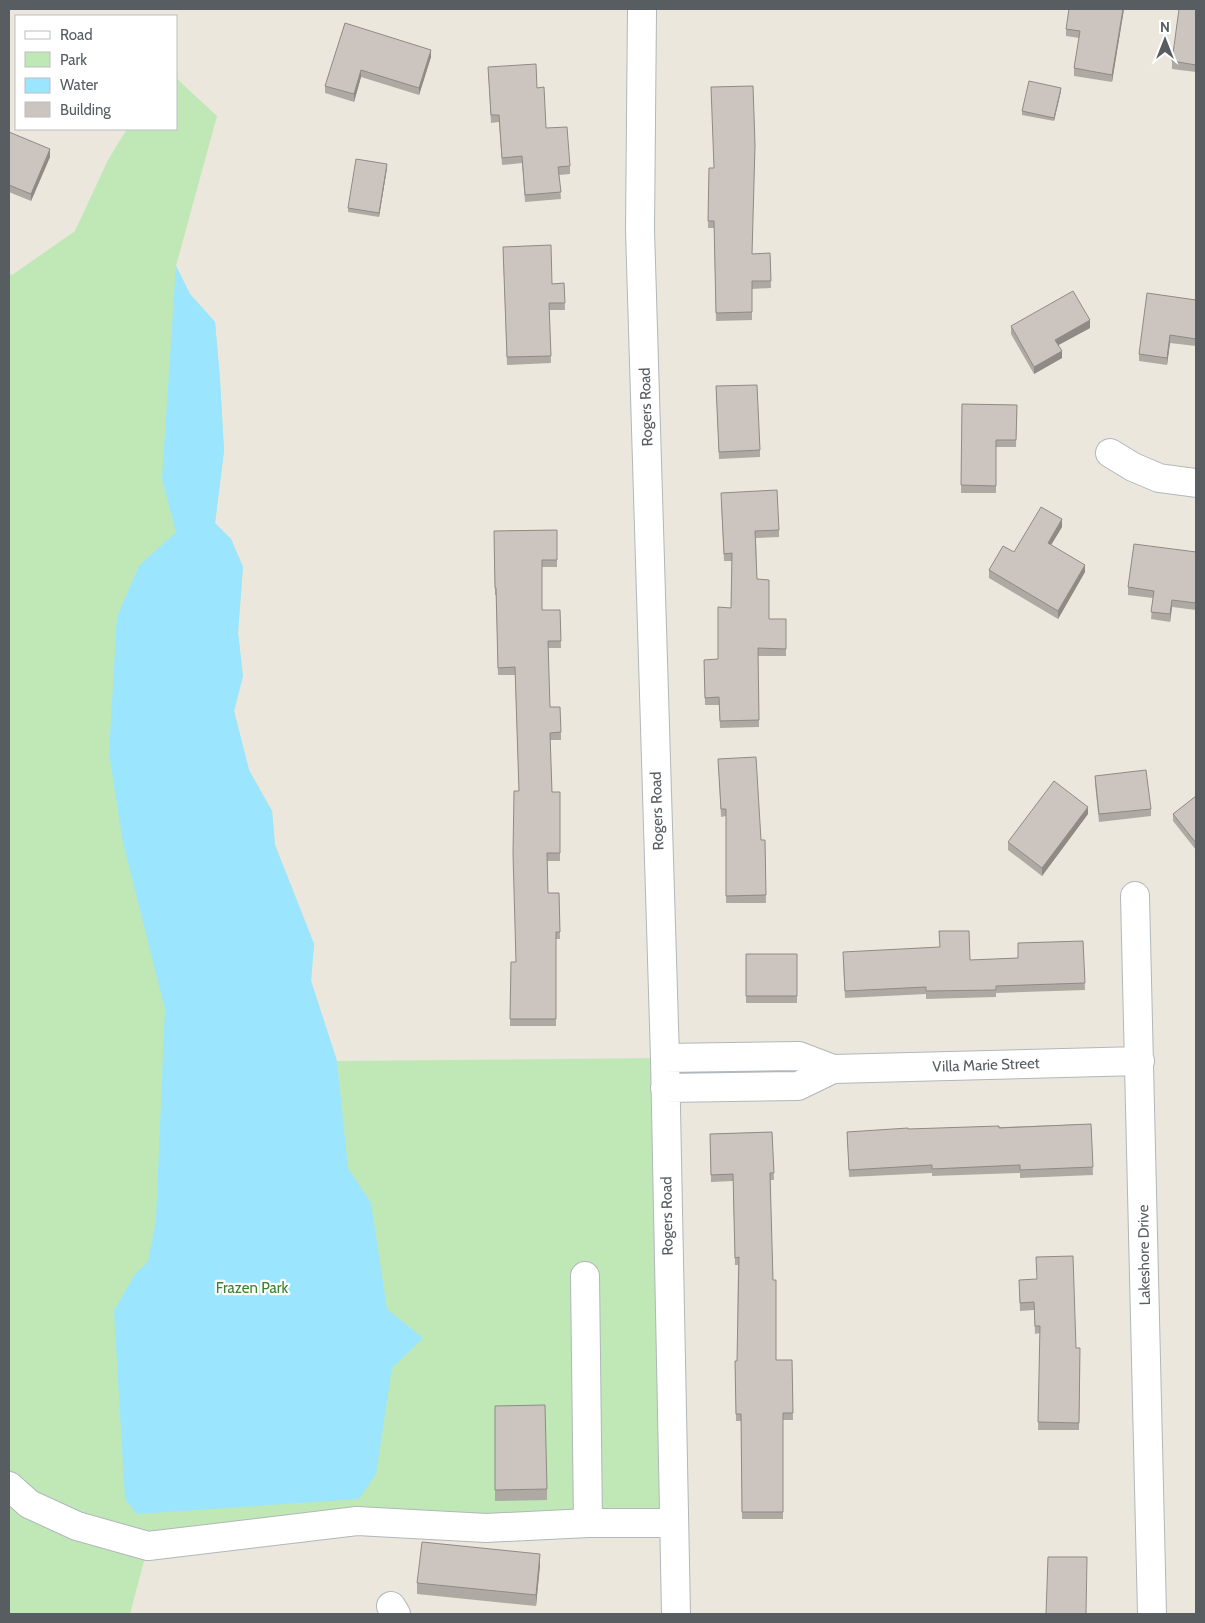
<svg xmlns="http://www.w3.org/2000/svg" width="1205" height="1623" viewBox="0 0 1205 1623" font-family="Cabin,sans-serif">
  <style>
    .green { fill: #bfe8b6 }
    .water { fill: #9be5ff }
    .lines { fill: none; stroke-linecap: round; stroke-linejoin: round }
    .minor-casing { stroke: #b1b7bb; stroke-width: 30 }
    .minor { stroke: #fff; stroke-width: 28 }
    .wall { fill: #afa9a4 }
    .shaded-wall { fill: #8f8a86 }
    .building { fill: #ccc5bf; stroke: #8f8a86 }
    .labels { text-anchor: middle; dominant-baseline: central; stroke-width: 4.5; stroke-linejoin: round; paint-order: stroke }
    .street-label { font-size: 15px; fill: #575d61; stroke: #fff }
    .park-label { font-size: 15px; fill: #36852b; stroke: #fff }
  </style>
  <rect width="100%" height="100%" fill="#ece7dd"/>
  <!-- green -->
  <path class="green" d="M176 78 217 116 176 266 190 294 215 322 220 379 224 451 215 523 231 539 243 567 238 633 243 676 234 711 249 770 272 811 275 845 314 944 311 981 337 1061 665 1058 674 1523 548 1524 148 1546 130 1614H9V273L12 275 75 231 108 160 127 129H176Z"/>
  <!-- water -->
  <path class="water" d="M176 266 190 294 215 322 220 379 224 451 215 523 231 539 243 567 238 633 243 676 234 711 249 770 272 811 275 845 314 944 311 981 337 1061 348 1168 371 1203 387 1309 423 1338 392 1368 376 1474 359 1499 137 1514 125 1499 114 1311 135 1274 148 1262 156 1220 165 1009 123 843 109 753 117 617 139 566 176 532 162 479Z"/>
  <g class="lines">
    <defs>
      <path id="minor" d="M642 9 640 230 665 1058 676 1614
        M1110 453 1133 467 1159 478 1196 483
        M1135 896 1152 1614
        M665 1058 799 1056 833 1069 1140 1061
        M665 1088 798 1086 833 1069
        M585 1276 588 1523
        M9 1486 29 1504 77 1526 148 1546 357 1521 486 1528 588 1523H674
        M391 1606 396 1614"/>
    </defs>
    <!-- minor casing -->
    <use href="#minor" class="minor-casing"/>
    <!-- minor -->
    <use href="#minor" class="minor"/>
  </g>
  <!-- wall -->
  <path class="wall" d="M1124 9 1112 82 1074 76V68L1079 38 1066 36V29Z
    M1196 9V72L1172 69V61Z
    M345 23 431 57 419 95 361 77 354 102 325 93V86Z
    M488 67 537 88 546 128 570 166V174L559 175 561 199 525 202 522 163 502 165 499 122 491 123Z
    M1061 91 1054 121 1022 115V111Z
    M9 132 50 157 31 201 9 192Z
    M387 168 379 217 348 212V208Z
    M709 168 752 254 770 253 771 288 752 289V320L716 321 714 228H708Z
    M503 247 552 284 564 283 565 310H549L551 363 507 365Z
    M1196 300V346L1170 343 1167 365 1139 361V354Z
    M1011 326 1090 328 1058 345 1062 358 1034 374 1011 334Z
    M716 386 760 450V457L719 459Z
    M962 404 1017 405 1016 447H996V493H961Z
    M721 500 779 530V537L756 538 757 579 769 619H786V656H758L759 727 720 728 719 705H705L704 660 718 659 731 608 732 561H724Z
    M1062 527 1051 545 1085 572 1058 619 989 578V570L1014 552Z
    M557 530V567H542V610H560L561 648H548L550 707 561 732V740H550L552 792H560V861H547L548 893H559L560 939H556V1026H510L511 962H516L519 791 515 675H498L496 595H495L494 531Z
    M1196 552V610L1172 607 1170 622 1151 619 1153 598 1128 595V587Z
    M718 759 761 840H765L766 903H726V816L721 817Z
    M1095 776 1151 809V816L1099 822 1095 784Z
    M1196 796V850L1173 821V814Z
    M1088 814 1042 876 1008 850V842Z
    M1083 941 1085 990 996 993V997L926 999V994L845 998 843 959 970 960 1018 958Z
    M746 954H797V1003H746Z
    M1091 1124 1093 1175 1020 1178V1173L932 1176V1173L849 1177 847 1132Z
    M772 1132 774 1180H770L773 1280 776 1360H792L793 1420H783V1519H742L741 1421H736L735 1361H737L738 1265H735L733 1181 711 1182 710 1134Z
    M1019 1280 1076 1348H1080L1079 1430H1038L1040 1333 1035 1334 1034 1310 1020 1311Z
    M495 1406 547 1489V1500L495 1501Z
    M540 1565 536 1606 417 1594V1583Z"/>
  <!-- shaded-wall -->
  <path class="shaded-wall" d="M1123 9H1124L1112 82V75Z
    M431 50V57L419 95V88Z
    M361 70V77L354 102V94Z
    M1061 88V91L1054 121V118Z
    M50 149V157L31 201V194Z
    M387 164V168L379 217V213Z
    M1090 320V328L1055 347V340Z
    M1170 335V343L1167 365V358Z
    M1062 351V358L1034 374V367Z
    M1062 519V527L1048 550V543Z
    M1085 565V572L1058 619V611Z
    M1172 600V607L1170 622V614Z
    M1088 807V814L1042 876V868Z
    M540 1554V1565L536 1606V1595Z"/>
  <!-- building -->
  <path class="building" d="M1069 9H1123L1112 75 1074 68 1080 31 1066 29Z
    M1179 9H1196V65L1172 61Z
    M345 23 431 50 419 88 361 70 354 94 325 86Z
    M536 64 537 88 544 87 546 128 567 127 570 166 558 167 561 192 525 195 522 156 502 158 499 115H491L488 67Z
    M1029 81 1061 88 1054 118 1022 111Z
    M753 86 755 145 752 254 770 253 771 281H752V312L716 313 714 221H708L709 168H714L711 87Z
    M9 132 50 149 31 194 9 185Z
    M356 159 387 164 379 213 348 208Z
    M551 245 552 284 564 283 565 303H549L551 356 507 357 503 247Z
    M1073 291 1090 320 1055 340 1062 351 1034 367 1011 326Z
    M1147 293 1196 300V339L1170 335 1167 358 1139 354Z
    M757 385 760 450 719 452 716 386Z
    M962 404 1017 405 1016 440H996V486L961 485Z
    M777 490 779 530 755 531 757 579 769 580V619H786V649L758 648 759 720 720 721 719 697 705 698 704 660 718 659V607L731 608 732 553 724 554 721 493Z
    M1041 507 1062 519 1048 543 1085 565 1058 611 989 570 1003 546 1014 552Z
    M557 530V560H542V610H560L561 641H548L550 707H560L561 732 550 733 552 792H560V853H547L548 893H559L560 932H556V1019H510L511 962H516L513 854 514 791H519L515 667 498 668 496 588H495L494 531Z
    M1134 544 1196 552V603L1172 600 1170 614 1151 612 1154 591 1128 587Z
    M756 757 761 840H765L766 895 726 896V809H721L718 759Z
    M1146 770 1151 809 1099 814 1095 776Z
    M1054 781 1088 807 1042 868 1008 842Z
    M1196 796V843L1173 814Z
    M939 931H969L970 960 1018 958V943L1083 941 1085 983 996 986V990L926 991V987L845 991 843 952 940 947Z
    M746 954H797V996H746Z
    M1091 1124 1093 1167 1020 1170V1165L932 1169V1165L849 1170 847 1132 908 1128V1129L999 1126V1128Z
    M772 1132 774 1173H770L773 1280H776V1360H792L793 1413H783V1512H742L741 1414H736L735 1361H737L739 1257 735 1258 733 1174 711 1175 710 1134Z
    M1073 1256 1076 1348H1080L1079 1423 1038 1422 1040 1326H1035L1034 1302 1020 1303 1019 1280 1037 1279 1036 1257Z
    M545 1405 547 1489 495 1490V1406Z
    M422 1542 540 1554 536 1595 417 1583Z
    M1048 1557H1087L1086 1614H1046Z"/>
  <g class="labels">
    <!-- street labels -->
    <g class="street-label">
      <text transform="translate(646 407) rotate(-92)">Rogers Road</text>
      <text transform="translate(657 811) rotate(-92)">Rogers Road</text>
      <text transform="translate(986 1065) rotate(-2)">Villa Marie Street</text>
      <text transform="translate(667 1216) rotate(-91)">Rogers Road</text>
      <text transform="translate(1144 1255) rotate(-91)">Lakeshore Drive</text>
    </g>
    <!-- park labels -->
    <g class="park-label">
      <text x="252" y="1288">Frazen Park</text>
    </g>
  </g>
  <!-- border -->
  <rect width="1205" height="1623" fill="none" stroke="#575d61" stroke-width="20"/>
  <!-- legend -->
  <rect x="15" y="15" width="162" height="115" fill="#ffffff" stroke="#bcbec0"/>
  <rect x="25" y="31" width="25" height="8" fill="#ffffff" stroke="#bcbec0"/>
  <text x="60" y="40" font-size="15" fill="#575d61">Road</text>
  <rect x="25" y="52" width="25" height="15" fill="#bfe8b6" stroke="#bcbec0"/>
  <text x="60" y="65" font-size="15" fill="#575d61">Park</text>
  <rect x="25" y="78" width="25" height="15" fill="#9be5ff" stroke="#bcbec0"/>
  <text x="60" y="90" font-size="15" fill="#575d61">Water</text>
  <rect x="25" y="102" width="25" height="15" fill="#ccc5bf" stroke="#bcbec0"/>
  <text x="60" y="115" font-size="15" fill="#575d61">Building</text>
  <!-- north arrow -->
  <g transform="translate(1165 40)" stroke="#ffffff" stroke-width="4" paint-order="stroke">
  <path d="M0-4L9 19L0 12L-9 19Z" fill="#575d61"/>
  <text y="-8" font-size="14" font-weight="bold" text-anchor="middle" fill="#575d61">N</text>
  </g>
</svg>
